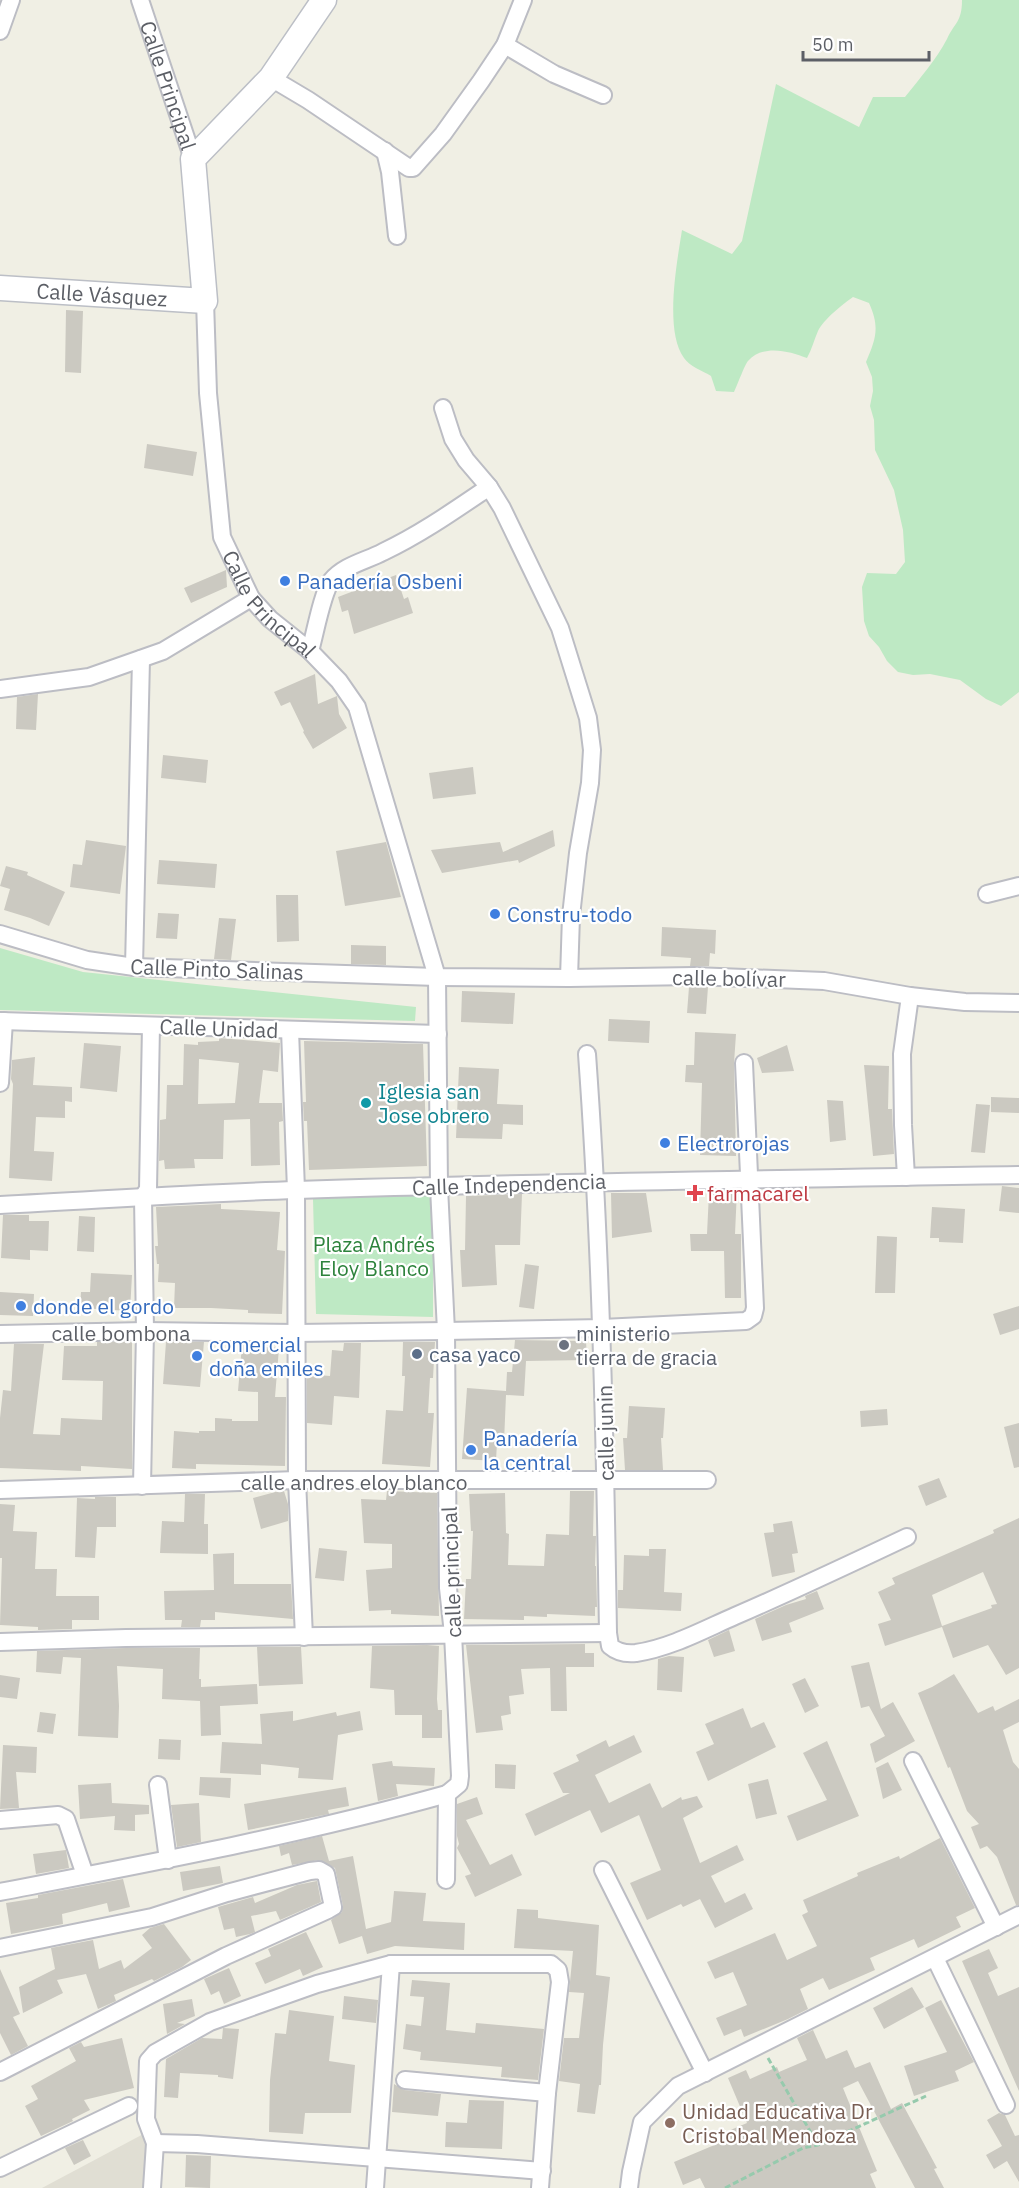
<svg xmlns="http://www.w3.org/2000/svg" width="1019" height="2188" viewBox="0 0 1019 2188" font-family="'IBM Plex Sans',sans-serif">
  <style>
    .education { fill: #e0ded3 }
    .green { fill: #bee9c4 }
    .building { fill: #cbc9c1; fill-rule: evenodd }
    .lines { fill: none; stroke-linecap: round; stroke-linejoin: round }
    .street-casing { stroke: #bcbdc4; stroke-width: 20 }
    .secondary-casing { stroke: #bcbfc6; stroke-width: 27 }
    .path { stroke: #96caad; stroke-width: 3; stroke-dasharray: 6 3; stroke-linecap: butt }
    .street { stroke: #fff; stroke-width: 16 }
    .secondary { stroke: #fff; stroke-width: 24 }
    .shop-dot { fill: #3f7fe0; stroke: #fff; stroke-width: 2 }
    .culture-dot { fill: #0f9aa8; stroke: #fff; stroke-width: 2 }
    .health-dot { fill: #e0444e; stroke: #fff; stroke-width: 2 }
    .worship-dot { fill: #6b7280; stroke: #fff; stroke-width: 2 }
    .service-dot { fill: #5c6f8a; stroke: #fff; stroke-width: 2 }
    .education-dot { fill: #8d6e63; stroke: #fff; stroke-width: 2 }
    .labels { text-anchor: middle; dominant-baseline: central; stroke-width: 4.5; stroke-linejoin: round; paint-order: stroke }
    .street-label { font-size: 21px; fill: #5c5f66; stroke: #fff }
    .shop-label { font-size: 21px; fill: #366cbe; stroke: #fff; text-anchor: start }
    .culture-label { font-size: 21px; fill: #0d838f; stroke: #fff; text-anchor: start }
    .health-label { font-size: 21px; fill: #be3a42; stroke: #fff; text-anchor: start }
    .park-label { font-size: 21px; fill: #2d833c; stroke: #fff }
    .worship-label { font-size: 21px; fill: #5b616d; stroke: #fff; text-anchor: start }
    .service-label { font-size: 21px; fill: #4e5e75; stroke: #fff; text-anchor: start }
    .education-label { font-size: 21px; fill: #785e54; stroke: #fff; text-anchor: start }
  </style>
  <rect width="100%" height="100%" fill="#f0efe4"/>
  <!-- education -->
  <path class="education" d="M149 2131 144 2188H42Z"/>
  <!-- green -->
  <path class="green" d="M962 0H1019V692L1001 706 986 699 960 680 930 674 913 675 898 672 887 661 879 647 869 636 864 621 862 587 867 573 896 574 905 562 903 530 894 490 875 450 874 420 870 406 873 391 872 377 866 362C876 339 880 327 869 303L853 297C843 304 823 320 818 331 814 340 812 349 807 358 789 351 763 344 748 361 745 364 737 386 734 392L716 391 711 376C703 371 689 366 684 358 664 331 677 262 682 230L732 254 742 241 776 84 859 127 873 97H905C920 78 936 60 947 39 955 22 962 22 962 0Z
    M0 948 83 972 416 1007 415 1021 0 1010Z
    M433 1194V1317L316 1314 313 1199Z"/>
  <!-- building -->
  <path class="building" d="M66 310 83 311 81 373 65 372Z
    M147 444 197 452 193 476 144 468Z
    M226 570 227 587 191 603 184 588Z
    M396 575 404 599 408 597 413 613 354 634 348 610 342 612 338 597Z
    M315 674 318 704 337 696 339 714 347 728 313 749 303 732 304 731 290 702 281 706 274 692Z
    M38 694 36 730 16 729 17 697Z
    M163 755 208 760 206 783 161 778Z
    M473 767 476 794 433 799 429 773Z
    M553 830 555 846 519 863 518 860 442 873 431 850 500 842 503 852Z
    M86 840 126 846 120 894 70 887 73 864 82 865Z
    M386 842 401 897 345 906 336 851Z
    M159 860 217 864 215 888 157 884Z
    M6 866 28 872 27 875 65 892 49 926 30 918 4 910 10 889 0 886Z
    M276 895H298L299 941 277 942Z
    M158 913 179 914 177 939 156 938Z
    M219 918 236 919 231 960 214 959Z
    M662 927 716 930 715 954 710 953 709 966H690L691 958 661 956Z
    M351 945 386 946V965L351 964Z
    M689 987H708L706 1014 687 1013Z
    M462 991 515 993 513 1024 461 1022Z
    M609 1019 650 1021 649 1043 608 1041Z
    M695 1032 736 1034 734 1063 736 1156 700 1155 702 1083 685 1082 686 1065H694Z
    M219 1038 280 1043 278 1072 263 1070 259 1103H282L283 1121 279 1122 280 1165 251 1166 250 1119 224 1120 223 1159H194L195 1168 165 1169 164 1160 159 1161 160 1120 166 1119 167 1085H183L184 1044 198 1045V1042L219 1041ZM199 1059 239 1063 235 1103 198 1104Z
    M304 1041 423 1044 427 1166 309 1170 307 1121H304L303 1102H306Z
    M84 1043 121 1046 117 1092 80 1088Z
    M787 1045 794 1071 762 1073 757 1058Z
    M35 1057 33 1085 72 1087V1102L65 1101V1118L36 1117 34 1151 54 1152 52 1181 9 1178 13 1084 11 1079 12 1060Z
    M864 1065 889 1066 888 1109H892L894 1154 873 1156Z
    M459 1067 499 1069 497 1104 523 1105V1125L503 1124 502 1139 456 1138Z
    M991 1097 1019 1098V1113L991 1112Z
    M827 1100 843 1101 846 1140 830 1142Z
    M976 1104 990 1105 985 1153 971 1152Z
    M1002 1186 1019 1188V1213L999 1211Z
    M715 1190H737L735 1234H741V1298H725L724 1251H691L690 1234H707L709 1193 715 1194Z
    M611 1193H646L652 1232 612 1238Z
    M522 1194 520 1245H495L497 1285 462 1287 460 1250H465L466 1196Z
    M221 1204V1209L280 1212 277 1250 285 1251 282 1314 248 1313V1310L211 1308H174L175 1283 158 1282 159 1264H157L155 1246H158L156 1207Z
    M932 1207 965 1209 963 1243 939 1242V1238H930Z
    M3 1215H29V1221H49L48 1251 30 1250V1260L1 1258Z
    M79 1216 95 1217 94 1252 77 1251Z
    M877 1236 897 1237 895 1293H875Z
    M525 1264 539 1266 534 1309 519 1307Z
    M91 1273 132 1275 130 1311 80 1308 81 1292H90Z
    M0 1292 34 1294 33 1316 0 1315Z
    M1019 1306V1329L1000 1335 993 1314Z
    M515 1340 586 1341 587 1360 526 1361 524 1396 506 1395 504 1442H497L496 1461 462 1459 467 1388 506 1391 507 1372H512Z
    M97 1342H132V1469L81 1466V1471L0 1468V1418L3 1390 11 1391 14 1344H44L33 1434 60 1435 61 1418 102 1420 103 1381 62 1380 64 1346H97Z
    M166 1342H204L200 1387 163 1384Z
    M403 1342H435L433 1378H430L428 1413H434L430 1467 382 1464 386 1410 403 1411 405 1376H402Z
    M344 1343H361L359 1398 334 1396 332 1425 307 1423V1374L330 1376 332 1350 343 1351Z
    M242 1345 279 1348 275 1397H286L285 1466 196 1464V1469L172 1468 174 1431 199 1433V1431H215V1418L232 1419V1421H258V1392L238 1391Z
    M629 1406 665 1408 663 1438H661L663 1470H625L623 1438H627Z
    M887 1409 888 1425 861 1427 860 1411Z
    M1019 1423V1467L1014 1468 1004 1427Z
    M939 1478 947 1497 926 1506 918 1486Z
    M279 1491H284L288 1504V1521L261 1529 253 1498Z
    M387 1491 437 1493 439 1616 391 1614V1610L369 1611 366 1570 392 1568V1544L364 1543 361 1499 386 1500Z
    M570 1491H594L593 1536H596L595 1566H596L597 1607H595V1616L547 1614V1617L524 1616V1620L464 1619 466 1579H471L473 1531H471L469 1494 505 1493 506 1533 509 1534 508 1565 544 1566 546 1534 569 1535Z
    M185 1494H205L204 1524H208V1554L160 1553 162 1521 184 1522Z
    M95 1497H116V1527H97L95 1558 75 1557 77 1498 95 1499Z
    M0 1504 15 1505 13 1531 37 1532 35 1569H57L56 1596H99V1620H72V1629L38 1630V1627L0 1625 2 1558H0Z
    M1019 1518V1668L1006 1675 988 1645 953 1658 942 1627 885 1646 878 1624 891 1620 878 1592 895 1584 892 1578 994 1533 993 1530ZM983 1572 997 1604 991 1605 992 1608 942 1626 932 1595Z
    M792 1521 798 1553 792 1554 795 1572 772 1577 764 1533 774 1532 773 1524Z
    M319 1548 347 1551 344 1581 315 1578Z
    M649 1549H666L664 1592 682 1593 681 1611 618 1608V1590H623L624 1555 649 1556Z
    M234 1553V1584H291L293 1619 215 1612V1620H201L200 1627H181L182 1620H165L164 1591 214 1590 213 1554Z
    M817 1591 824 1609 789 1623 792 1632 762 1641 755 1619 786 1605 806 1599 805 1596Z
    M729 1630 735 1651 714 1657 708 1640Z
    M585 1644V1653H594V1667H566L567 1711H551L550 1668 521 1669 524 1694 509 1696 511 1714 501 1716 503 1730 476 1733 466 1645Z
    M427 1645 439 1646 437 1699 438 1710H442V1738H422V1715H395L394 1690 370 1688 372 1646Z
    M257 1647H301L303 1684 259 1686Z
    M126 1648H200L199 1679H201V1687L257 1684 258 1704 220 1706 221 1735 201 1736 200 1701 162 1699 163 1669 117 1666 119 1706 118 1738 78 1736 81 1658 63 1657 61 1674 36 1672 37 1651Z
    M669 1656 684 1657 682 1692 657 1690 658 1659Z
    M869 1662 881 1709 893 1702 915 1741 875 1763 870 1744 885 1736 869 1706 861 1708 851 1666Z
    M954 1674 978 1713 993 1706 995 1711 1019 1699V1722L1003 1730 1013 1762 1019 1769V1905H1016L997 1857 987 1846 980 1849 971 1827 979 1824 967 1811 950 1767 948 1768 918 1693 932 1687Z
    M0 1675 20 1678 17 1699 0 1697Z
    M805 1678 819 1706 805 1713 792 1684Z
    M743 1708 751 1728 764 1722 776 1747 708 1781 696 1752 714 1744 705 1724Z
    M293 1711V1721L336 1712 337 1716 360 1711 363 1730 338 1735 333 1780 298 1778 299 1768 261 1764V1775L220 1773 222 1742 262 1744 260 1714Z
    M40 1712 56 1714 53 1734 37 1732Z
    M634 1735 642 1752 595 1775 609 1803 650 1783 662 1808 681 1797 682 1800 697 1796 703 1807 683 1818 700 1863 737 1845 744 1860 711 1876 725 1903 745 1893 753 1909 715 1928 700 1899 683 1907 681 1904 647 1920 630 1883 661 1870 639 1815 601 1833 590 1810 535 1836 525 1814 570 1793H563L553 1773 579 1761 576 1755 606 1740 609 1747Z
    M159 1739 181 1740 180 1760 158 1759Z
    M827 1741 859 1816 797 1841 787 1816 827 1800 803 1753Z
    M3 1745 37 1747 36 1773 16 1772 19 1808 0 1809Z
    M392 1761 393 1766 435 1768 434 1786 396 1784 398 1796 378 1801 372 1764Z
    M888 1762 902 1790 883 1799 876 1768Z
    M495 1764 516 1765 515 1789 495 1788Z
    M200 1777 231 1778 230 1798 199 1795Z
    M768 1779 777 1814 756 1819 748 1784Z
    M111 1783 112 1803 149 1805V1814L135 1815V1831L114 1830 115 1816 80 1819 78 1785Z
    M346 1787 349 1806 328 1810 329 1814 248 1830 244 1804Z
    M477 1797 483 1814 466 1820 490 1865 512 1854 522 1875 475 1897 465 1876 471 1874 457 1848 459 1844 457 1836V1804Z
    M199 1803 201 1842 177 1847 171 1805Z
    M322 1836 329 1861 353 1856 366 1929 391 1922 394 1891 426 1893 423 1921 465 1923 464 1950 395 1946 367 1954 362 1936 339 1944 331 1920 342 1912 343 1906 335 1868 319 1860 292 1865 289 1853 281 1856 279 1846Z
    M940 1838 975 1908 956 1917 961 1927 918 1948 914 1939 870 1958 875 1970 829 1990 823 1978 800 1989 808 2009 788 2019 744 2037 741 2029 724 2036 716 2018 747 2005 733 1972 715 1979 707 1962 775 1933 787 1960 817 1946 802 1915 808 1912 803 1900 858 1876 857 1873 899 1856 900 1859Z
    M66 1850 69 1868 36 1874 33 1854Z
    M220 1866 223 1883 183 1891 180 1872Z
    M123 1879 130 1907 109 1912 107 1903 62 1914 63 1924 11 1934 6 1903 38 1898V1895Z
    M317 1881 321 1902 280 1920 276 1911 251 1916 255 1932 250 1934 236 1937 234 1928 224 1930 218 1907 253 1897 255 1903 297 1885Z
    M517 1909 538 1910V1918L599 1925 596 1975 610 1977 603 2045 601 2085H599L595 2114 577 2112 580 2084 559 2081 564 2038H579L584 1993 569 1992 573 1951 514 1948Z
    M164 1924 191 1960 182 1967 154 1981 152 1979 114 1995 116 2001 98 2009 86 1974 57 1980 63 1993 23 2013 19 1987 55 1969 51 1948 93 1940 99 1969 121 1960 124 1969 152 1948 142 1935 150 1928Z
    M306 1932 323 1967 303 1976 300 1969 265 1984 255 1963 271 1956 268 1949Z
    M989 1949 998 1968 988 1973 998 1996 1019 1987V2091L962 1961Z
    M229 1968 241 1996 224 2004 219 1991 211 1995 204 1979Z
    M0 1969 20 2014 13 2017 28 2046 11 2055 0 2033Z
    M412 1980 450 1983 446 2030 475 2033 476 2023 544 2029 538 2080 501 2077 502 2067 420 2060 421 2052 403 2049 406 2024 421 2026 424 1997 410 1996Z
    M912 1987 924 2007 884 2029 873 2008Z
    M344 1996 378 2000 376 2023 342 2019Z
    M192 1999 195 2016 177 2023 185 2024 167 2034 163 2004Z
    M941 2000 974 2062 955 2071 959 2081 914 2096 904 2066 947 2052 925 2008Z
    M289 2010 334 2016 329 2061 355 2065 351 2113H305L303 2134 269 2132 270 2080 275 2033 286 2034Z
    M223 2028 239 2029 233 2079 218 2077V2075L180 2073 178 2098 164 2097 166 2059 202 2038 222 2039Z
    M813 2030 826 2059 847 2050 855 2068 870 2062 891 2109 902 2103 937 2168 934 2169 944 2188H915L858 2081 843 2088 877 2171 870 2174 876 2188H705L700 2178 683 2185 674 2162 724 2141 721 2134 747 2123 728 2078 746 2070 750 2079 777 2067 779 2072 807 2060 797 2038Z
    M122 2038 134 2088 84 2100 90 2110 72 2119 73 2121 41 2136 25 2106 38 2099 31 2086 76 2061 69 2048 81 2042 84 2047Z
    M394 2084 404 2090 441 2094 438 2116 392 2112Z
    M469 2100 504 2101 502 2149 445 2147 446 2122 467 2123Z
    M999 2113 1005 2115 1015 2136 1019 2135V2182L1007 2161 994 2169 986 2155 1002 2146 987 2120Z
    M83 2140 91 2156 74 2165 65 2148Z
    M186 2155 211 2156 210 2188 185 2187Z"/>
  <g class="lines">
    <defs>
      <g id="street">
        <path id="s1" d="M140 0 193 159"/>
        <path d="M0 31 11 0"/>
        <path d="M505 45 554 74 603 95"/>
        <path d="M271 78 308 100 409 168H413L443 134 481 81 505 45 523 0"/>
        <path d="M385 151 390 172 397 236"/>
        <path id="s2" d="M205 301 208 393 222 537 251 598 270 619 310 651 339 681 357 707 437 977 439 1187 446 1331 448 1588 453 1634 460 1776 459 1784 447 1794 446 1880"/>
        <path d="M443 408 453 439 466 460 489 487 502 508 560 628 588 718 592 750 590 783 578 853 571 916 569 978"/>
        <path d="M310 651C315 634 322 594 331 581 344 565 366 561 383 552 421 534 455 510 489 487"/>
        <path d="M0 689 89 677 163 651 251 598"/>
        <path d="M987 894 1019 886"/>
        <path d="M0 934 87 960 134 967 437 977 569 978 694 976 824 981 910 996 965 1002 1019 1003"/>
        <path d="M134 967 141 659"/>
        <path d="M0 1021 438 1034"/>
        <path d="M290 1030 296 1190 297 1480 304 1637"/>
        <path d="M587 1054C601 1247 605 1440 608 1633L610 1646C618 1653 626 1654 636 1653 670 1648 703 1630 735 1616 793 1591 850 1564 907 1537"/>
        <path d="M0 1083 4 1021"/>
        <path d="M906 1177 903 1125 902 1054 910 996"/>
        <path d="M0 1205C99 1200 198 1193 297 1190 537 1182 778 1179 1019 1175"/>
        <path d="M0 1334 145 1331 296 1333 446 1331 602 1328 746 1321 753 1316 755 1308 744 1063"/>
        <path d="M142 1486 145 1331 143 1197 148 1189 151 1026"/>
        <path d="M0 1490 297 1480H707"/>
        <path d="M0 1642 126 1638 608 1633"/>
        <path d="M913 1761 996 1927"/>
        <path d="M158 1785 168 1860"/>
        <path d="M0 1820 58 1815 66 1819 85 1875"/>
        <path d="M603 1870 705 2073"/>
        <path d="M0 1892C150 1863 300 1835 447 1794"/>
        <path d="M0 1948 152 1917 227 1893 310 1871 319 1870 326 1874 333 1907 328 1910 226 1956 0 2072"/>
        <path d="M935 1958 1006 2105"/>
        <path d="M405 2080 547 2093"/>
        <path d="M155 2143 197 2144 542 2171"/>
        <path d="M0 2168 129 2106"/>
        <path d="M152 2188 155 2143 146 2119 148 2061 155 2053 210 2022 317 1984 391 1964H551L558 1970 560 1982 547 2093 540 2188"/>
        <path d="M375 2188 391 1964"/>
        <path d="M629 2188 631 2172 642 2122 678 2086 1019 1915"/>
      </g>
      <g id="secondary">
        <path id="s3" d="M0 288 205 301 193 159 271 78 324 0"/>
      </g>
    </defs>
    <!-- street casing -->
    <use href="#street" class="street-casing"/>
    <!-- secondary casing -->
    <use href="#secondary" class="secondary-casing"/>
    <!-- path -->
    <path class="path" d="M768 2058 818 2145
      M725 2188 803 2148 818 2145 926 2096"/>
    <!-- street -->
    <use href="#street" class="street"/>
    <!-- secondary -->
    <use href="#secondary" class="secondary"/>
  </g>
  <!-- markers -->
  <g class="shop-dot">
    <circle cx="285" cy="581" r="6"/>
    <circle cx="495" cy="914" r="6"/>
    <circle cx="665" cy="1143" r="6"/>
    <circle cx="21" cy="1306" r="6"/>
    <circle cx="197" cy="1356" r="6"/>
    <circle cx="471" cy="1450" r="6"/>
  </g>
  <circle class="culture-dot" cx="366" cy="1103" r="6"/>
  <path class="health-dot" d="M692 1184h6v6h6v6h-6v6h-6v-6h-6v-6h6z"/>
  <circle class="worship-dot" cx="564" cy="1345" r="6"/>
  <circle class="service-dot" cx="417" cy="1354" r="6"/>
  <circle class="education-dot" cx="670" cy="2123" r="6"/>
  <g class="labels">
    <!-- street labels -->
    <g class="street-label">
      <text stroke="none"><textPath href="#s1" startOffset="90">Calle Principal</textPath></text>
      <text stroke="none"><textPath href="#s3" startOffset="102">Calle Vásquez</textPath></text>
      <text stroke="none"><textPath href="#s2" startOffset="320">Calle Principal</textPath></text>
      <text transform="translate(217 969) rotate(2)">Calle Pinto Salinas</text>
      <text transform="translate(729 978) rotate(1)">calle bolívar</text>
      <text transform="translate(219 1028) rotate(2)">Calle Unidad</text>
      <text transform="translate(509 1184) rotate(-2)">Calle Independencia</text>
      <text x="121" y="1333">calle bombona</text>
      <text transform="translate(605 1433) rotate(-91)">calle junin</text>
      <text x="354" y="1482">calle andres eloy blanco</text>
      <text transform="translate(451 1572) rotate(-92)">calle principal</text>
    </g>
    <!-- shop labels -->
    <g class="shop-label">
      <text x="297" y="581">Panadería Osbeni</text>
      <text x="507" y="914">Constru-todo</text>
      <text x="677" y="1143">Electrorojas</text>
      <text x="33" y="1306">donde el gordo</text>
      <text x="209" y="1344">comercial<tspan x="209" dy="24">doña emiles</tspan></text>
      <text x="483" y="1438">Panadería<tspan x="483" dy="24">la central</tspan></text>
    </g>
    <!-- culture labels -->
    <g class="culture-label">
      <text x="378" y="1091">Iglesia san<tspan x="378" dy="24">Jose obrero</tspan></text>
    </g>
    <!-- health labels -->
    <g class="health-label">
      <text x="707" y="1193">farmacarel</text>
    </g>
    <!-- park labels -->
    <g class="park-label">
      <text x="374" y="1244">Plaza Andrés<tspan x="374" dy="24">Eloy Blanco</tspan></text>
    </g>
    <!-- worship labels -->
    <g class="worship-label">
      <text x="576" y="1333">ministerio<tspan x="576" dy="24">tierra de gracia</tspan></text>
    </g>
    <!-- service labels -->
    <g class="service-label">
      <text x="429" y="1354">casa yaco</text>
    </g>
    <!-- education labels -->
    <g class="education-label">
      <text x="682" y="2111">Unidad Educativa Dr<tspan x="682" dy="24">Cristobal Mendoza</tspan></text>
    </g>
  </g>
  <!-- scale -->
  <path d="M803 51v9h126v-9" fill="none" stroke="#5c5f66" stroke-width="3"/>
  <text x="812" y="51" font-size="18" fill="#5c5f66" stroke="#ffffff" stroke-width="4.5" paint-order="stroke">50 m</text>
</svg>
